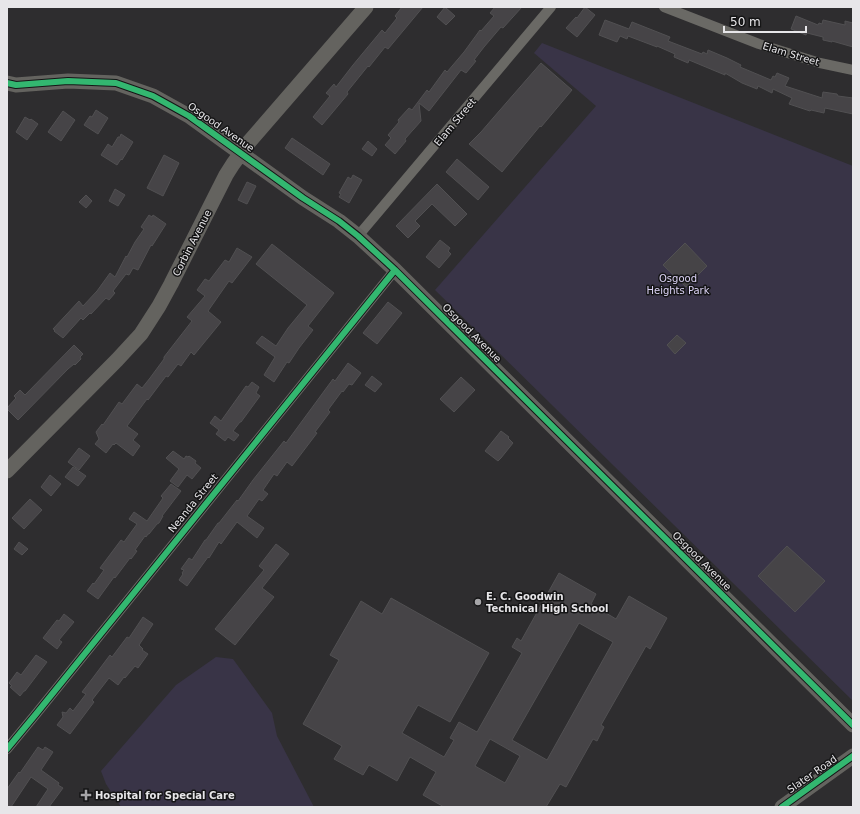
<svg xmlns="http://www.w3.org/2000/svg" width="860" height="814" viewBox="0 0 860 814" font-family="'DejaVu Sans',sans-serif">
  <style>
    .green { fill: #393447 }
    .building { fill: #464447; stroke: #515052; fill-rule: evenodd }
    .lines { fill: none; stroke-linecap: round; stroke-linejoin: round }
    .street { stroke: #6a6965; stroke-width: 10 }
    .secondary { stroke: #64635f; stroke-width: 15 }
    .cycleway-casing { stroke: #151516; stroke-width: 8 }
    .cycleway { stroke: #33b770; stroke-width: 6 }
    .poi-dot { fill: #a6a5a8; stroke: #151516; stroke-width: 1.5 }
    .labels { text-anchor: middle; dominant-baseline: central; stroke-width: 3; stroke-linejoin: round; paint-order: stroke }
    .street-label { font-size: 10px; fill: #e7e6e9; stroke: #151516 }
    .park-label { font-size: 10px; fill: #ddd4f7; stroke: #151516 }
    .poi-label { font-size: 10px; font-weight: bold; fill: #e7e6e9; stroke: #151516; text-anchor: start }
  </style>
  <rect width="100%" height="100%" fill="#2e2d2f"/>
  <!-- green -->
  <path class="green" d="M542 43 853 166V701L435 290 596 106 534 53Z
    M216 657 233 659 272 713 277 736 314 807H121L106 784 101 771 176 685Z"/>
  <!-- building -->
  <path class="building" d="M402 7H423L388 49 385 47 369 67 368 66 347 92 348 94 322 125 313 117 330 96 326 93 334 84 336 87 353 65 382 30 385 33 397 18 395 16Z
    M445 7 455 16 446 25 437 17Z
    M495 7H522L503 28 501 27 484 47 474 60 476 61 466 73 461 70 429 111 419 103 421 121 405 139 406 141 395 154 385 145 391 138 388 135 399 122 398 120 409 108 412 110 427 90 429 92 445 70 447 72 464 52 480 30 481 31 494 16 490 13Z
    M585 7 595 15 577 37 566 28 576 17 577 18Z
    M796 16 818 25 819 23 822 24 823 20 845 25V21L853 23V47L832 41V42L823 40V37L807 33 806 35 791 29Z
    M605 20 629 29 632 22 670 37 668 41 702 54 703 52 707 54 708 50 727 58 741 65 740 67 771 80 773 76 775 77 777 73 789 78 785 86 822 98 823 92 837 94 838 96 853 98V114L825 108 824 113 811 110 810 111 789 104 792 98 773 89 772 93 758 86 757 89 742 83 725 73V75L689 60 688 63 674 57 675 54 657 46V47L628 36 627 39 620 36 617 42 599 35Z
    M541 63 572 90 541 127 540 126 502 172 469 144 481 132 500 110Z
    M96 110 108 118 98 134 84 125 90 116 92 117Z
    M63 111 75 120 61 141 48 132Z
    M25 117 30 120 31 119 38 124 27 140 16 132Z
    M121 134 133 142 122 160 121 159 117 165 101 155 108 144 112 147 118 137H120Z
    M292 138 330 164 323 175 285 148Z
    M368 141 377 149 372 156 362 149Z
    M164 155 179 163 163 196 147 188Z
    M457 159 489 187 478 200 446 172Z
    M353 175 362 180 349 203 339 197 341 194 339 193 348 177 351 179Z
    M247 182 256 186 247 204 238 200Z
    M437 184 467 214 455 226 432 204 415 221 420 226 408 238 396 226Z
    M115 189 125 195 118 206 109 201Z
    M86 195 92 201 86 208 79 202Z
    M149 215 152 217 153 215 166 224 152 246 151 245 138 270 133 268 129 275 126 274 113 291 115 293 109 300 106 298 91 314 90 313 83 320 81 318 63 338 54 331 55 330 53 329 79 301 83 306 97 291 110 273 115 277 126 256 127 257 135 242 144 229 141 227Z
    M440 240 450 248 448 251 451 254 439 268 426 257Z
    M685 243 707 266 686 287 663 265Z
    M272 244 334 293 308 326 313 330 299 348 289 363 287 362 274 382 264 375 275 357 256 343 262 336 276 346 288 328 307 305 256 264Z
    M237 248 252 257 232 283 229 281 208 311 221 322 194 355 191 352 181 366 178 364 168 377 166 376 148 400 147 399 127 426 138 434 133 440 140 446 133 456 116 443 114 445 113 444 106 453 95 444 99 439 96 432 102 424 103 425 119 402 122 404 137 384 142 388 150 378 164 359V357L192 321 187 317 205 296 197 290 205 279 209 281 225 260 229 262Z
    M388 302 402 313 377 344 363 333Z
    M677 335 686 343 675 354 667 345Z
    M74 345 83 354 80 357 81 359 75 365 74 364 68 369 18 420 7 409V408L16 398 14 396 20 390 25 395Z
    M348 363 361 373 352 385 349 384 343 392 342 391 328 410 330 412 315 432 317 433 292 466 287 462 277 476 274 474 263 490 268 494 262 501 259 499 247 516 264 528 257 538 237 522 221 544 219 542 209 558 208 557 187 586 179 580 183 574 182 573 184 570 181 569 189 558 192 560 205 540H206L218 523H219L237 500 238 501 253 480 284 441 286 443 333 379 335 381Z
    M372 376 382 384 375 392 365 385Z
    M461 377 475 390 454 412 440 399Z
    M252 382 259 387 256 393 260 396 241 422H240L233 431 239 435 234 441 228 437 225 441 216 434 219 430 210 423 215 416 221 421 246 386 248 387Z
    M501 431 509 437 508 438 513 443 501 458 498 461 485 451Z
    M79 448 90 456 79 470 68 462Z
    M173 451 184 459 186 456 188 457 189 456 196 461 195 463 201 468 192 479 187 475 178 487 170 481 179 469 166 458Z
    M73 467 86 476 78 486 65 477Z
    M50 475 61 484 51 496 41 487Z
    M171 484 181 491 162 516H163L159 523 157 524 149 534H148L146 537 145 536 135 550 137 551 131 559 130 558 115 578 114 577 98 599 87 591 93 583 94 584 104 570 100 568 121 540 124 542 137 524 129 519 134 512 147 521 163 498 161 496Z
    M30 499 42 510 24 529 12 518Z
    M19 542 28 549 22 555 14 549Z
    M276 544 289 554 262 588 274 597 235 645 215 629 264 570 259 566Z
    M787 546 825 581 795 612 758 576Z
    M559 573 596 594 591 604 616 619 629 596 667 618 650 649 646 646 601 725 604 727 597 741 593 739 566 787 560 784 546 807H444L423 795 436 772 410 757 397 781 369 765 363 775 334 759 342 746 303 724 339 660 330 655 361 601 382 614 391 598 489 653 450 722 418 705 402 733 444 757 454 740 450 738 459 722 477 732 522 653 512 647 517 638 521 641ZM579 623 613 642 547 760 512 740ZM490 739 520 756 505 783 475 766Z
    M64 614 74 622 59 640 62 642 57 649 43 638 57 620 59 621Z
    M143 617 153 624 139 645 143 649 142 650 148 654 138 668 135 666 125 678 124 677 118 685 109 678 92 700 94 702 70 734 57 725 63 717 62 712 66 713 70 708 73 711 86 694 82 692 92 679 110 655 112 657 127 637 129 638Z
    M36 655 47 662 25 691H24L20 696 10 687 12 686 9 683 17 672 21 675Z
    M38 747 43 750 45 747 53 752 41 770 59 783 58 785 63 788 49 807H36L48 789 31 777 11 807H7V789L19 772 20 773Z"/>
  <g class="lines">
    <!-- street -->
    <path class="street" d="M664 7 759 44 820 63 853 70
      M358 236 551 7
      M7 749 36 714 395 270"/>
    <!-- secondary -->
    <path class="secondary" d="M7 83 16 85 68 81 116 83 153 96 189 116 303 198 339 221 358 236 395 270 853 725
      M7 471 117 360 141 334 159 306 171 284 226 175 233 164 249 142 366 7
      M782 807 853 756"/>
    <defs>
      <path id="cycleway" d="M7 83 16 85 68 81 116 83 153 96 189 116 303 198 339 221 358 236 395 270 853 725
        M7 749 36 714 395 270
        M782 807 853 756"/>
    </defs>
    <!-- cycleway casing -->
    <use href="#cycleway" class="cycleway-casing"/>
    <!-- cycleway -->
    <use href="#cycleway" class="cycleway"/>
  </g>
  <!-- markers -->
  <g class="poi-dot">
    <circle cx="478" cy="602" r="4"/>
    <path d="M84 789h4v4h4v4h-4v4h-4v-4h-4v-4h4z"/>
  </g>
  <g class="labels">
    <!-- street labels -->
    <g class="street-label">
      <text transform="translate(791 54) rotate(17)">Elam Street</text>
      <text transform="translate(455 122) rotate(-50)">Elam Street</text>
      <text transform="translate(221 127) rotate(35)">Osgood Avenue</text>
      <text transform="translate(192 243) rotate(-63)">Corbin Avenue</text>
      <text transform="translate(472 333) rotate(45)">Osgood Avenue</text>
      <text transform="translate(193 503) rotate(-51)">Neanda Street</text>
      <text transform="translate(702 561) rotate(45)">Osgood Avenue</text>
      <text transform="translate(812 774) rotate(-35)">Slater Road</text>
    </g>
    <!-- park labels -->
    <g class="park-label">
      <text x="678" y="278">Osgood<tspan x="678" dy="12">Heights Park</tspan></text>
    </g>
    <!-- poi labels -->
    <g class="poi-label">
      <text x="486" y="596">E. C. Goodwin<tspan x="486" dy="12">Technical High School</tspan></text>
      <text x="95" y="795">Hospital for Special Care</text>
    </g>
  </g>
  <!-- border -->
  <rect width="860" height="814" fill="none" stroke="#e7e6e9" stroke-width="16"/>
  <!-- scale -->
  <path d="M724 26v6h82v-6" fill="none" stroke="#e7e6e9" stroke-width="2"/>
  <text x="730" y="26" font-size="12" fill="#e7e6e9" stroke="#151516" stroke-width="3" paint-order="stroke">50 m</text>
</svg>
